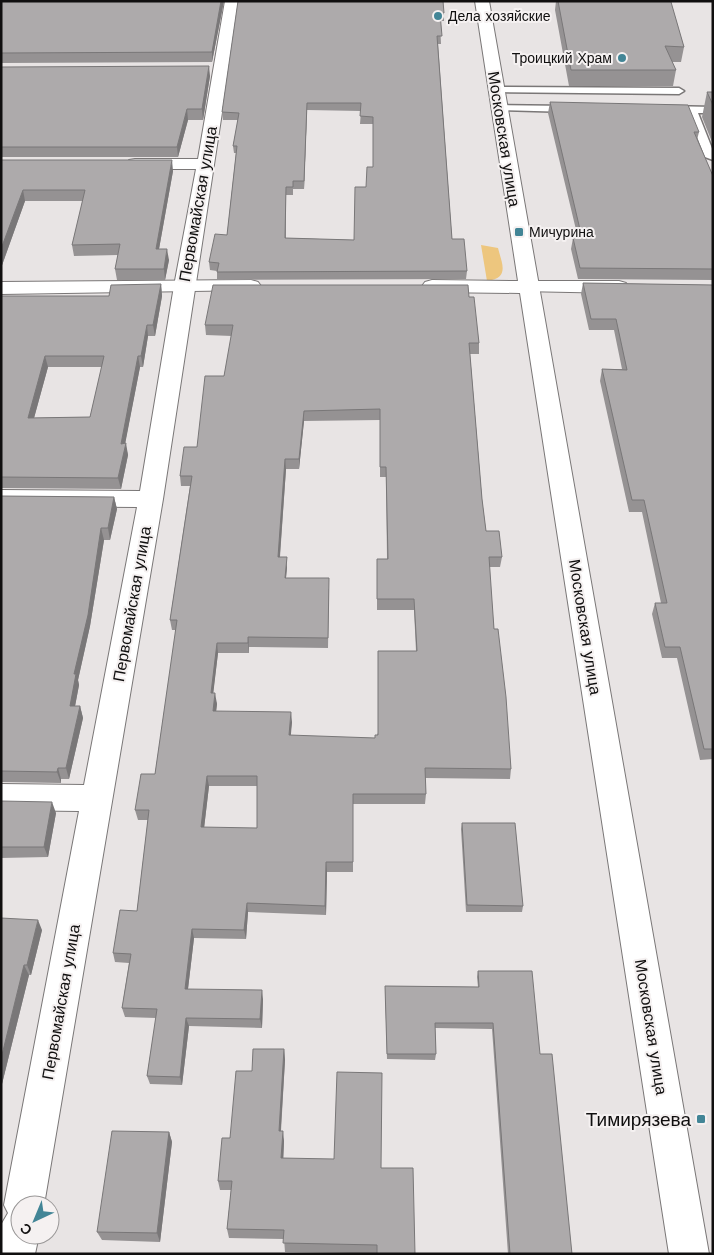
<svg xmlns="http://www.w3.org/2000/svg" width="714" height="1255" viewBox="0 0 714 1255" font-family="'Work Sans',sans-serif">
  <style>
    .green { fill: #edc67e }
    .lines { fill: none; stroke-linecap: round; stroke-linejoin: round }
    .lane-casing { stroke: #7a7777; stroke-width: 3 }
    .street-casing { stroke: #7a7777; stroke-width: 2 }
    .secondary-casing { stroke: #7a7777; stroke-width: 2 }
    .lane { fill: #fff; fill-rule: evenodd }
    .street { fill: #fff; fill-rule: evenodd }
    .secondary { fill: #fff; fill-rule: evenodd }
    .wall { fill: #959293; fill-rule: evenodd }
    .shaded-wall { fill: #797778 }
    .building { fill: #adaaab; stroke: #797778; fill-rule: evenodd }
    .poi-dot { fill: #428596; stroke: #f5f1f1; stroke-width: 2 }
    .labels { text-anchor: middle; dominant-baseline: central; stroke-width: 4; stroke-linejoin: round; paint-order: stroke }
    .far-poi-label { font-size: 14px; fill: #100f0f; stroke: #f5f1f1; text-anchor: start }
    .street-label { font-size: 16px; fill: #100f0f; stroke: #f5f1f1 }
    .near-poi-label { font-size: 19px; fill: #100f0f; stroke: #f5f1f1; text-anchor: end }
  </style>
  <rect width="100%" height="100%" fill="#e8e4e4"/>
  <!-- green -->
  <path class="green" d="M481 245 498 248C502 264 510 278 487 281Z"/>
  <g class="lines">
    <defs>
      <path id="lane" d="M497 87 679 88 684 91 679 94 494 92V88Z
        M498 105 570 106 575 109 570 112 494 110 493 108Z
        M667 106 713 107V113H698L713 151V160L705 157 687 112 663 111 662 109Z"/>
      <path id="street" d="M225 1H239L163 499 44 1205H20V1235H39L35 1254H1V1225L8 1213 4 1205 79 811 1 810V784L84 785 137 507 1 506V490L140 491 174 286 196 169H135L129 168 126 164 129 160 135 159H198Z
        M528 281H619L626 283 629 287 626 291 619 293 521 291 518 287 521 283Z"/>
      <path id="secondary" d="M475 1H489L709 1254H669L520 293 432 292 425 290 422 286 425 282 432 280 518 281Z
        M251 280 258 282 261 286 258 290 1 294V282Z"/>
    </defs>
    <!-- lane casing -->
    <use href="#lane" class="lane-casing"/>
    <!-- street casing -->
    <use href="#street" class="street-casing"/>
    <!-- secondary casing -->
    <use href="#secondary" class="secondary-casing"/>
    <!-- lane -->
    <use href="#lane" class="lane"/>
    <!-- street -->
    <use href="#street" class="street"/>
    <!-- secondary -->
    <use href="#secondary" class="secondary"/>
  </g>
  <!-- wall -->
  <path class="wall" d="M1 1H224L212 62 1 63Z
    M238 1 444 13V21H440L441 44H438L452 239 467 271 466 279 217 280V271L210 270 209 262 227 235 236 153H234L233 146 238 120H223L222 112ZM307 110 361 111 360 124H373V167L366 187 354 240 286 238V195H293V189H304Z
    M556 1H670L684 47 681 62H672L676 70 673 86H569L555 10Z
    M1 67 210 76 203 120H188L178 157H1Z
    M707 92H713V142H712L702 117Z
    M550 102 699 132 697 140 713 176V280L578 279 571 249 573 238H578L548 113Z
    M1 160 173 171 159 249 169 260 165 280H117L115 269 118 255 74 256 72 245 83 201H25L1 268Z
    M583 283 713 285V759L700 760 677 658H662L652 614 655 603H661L642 512H629L600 381 602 369H622L614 330H589L581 294Z
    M161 284 162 296 155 336H148L143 367H140L125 443 128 455 121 489 1 488V296H109ZM48 367H102L90 417 34 418Z
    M469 297 479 343V354H470L482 499 486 531 502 557 500 567H489L494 629 511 769 510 779 425 778 426 794 425 804H353V872H327L326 915 248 912 246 939 194 938 188 989 263 999 262 1028 189 1026 182 1085 150 1084 147 1076 156 1018 125 1017 122 1008 129 963 115 962 113 953 137 911 148 820H138L135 810 155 774 176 630H172L170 620 190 486H181L180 476 197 447 224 376 232 336 206 335 205 325ZM380 420V477H386L387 559H377V610H414L416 651 377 735 375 738 290 736 292 722 216 711 217 704 213 693 218 653H249V647L328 648 329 589 286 578 287 567 280 557 286 469H299L304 421ZM209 786H257V828H204Z
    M1 496 114 497 117 509 110 540H104L90 626 78 680 79 685 75 706H80L83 718 69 779H61V783L1 782Z
    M1 801 56 813 48 857 1 858Z
    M462 823 523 906 522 912H466L461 829Z
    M1 918 42 930 31 975H29L1 1088Z
    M478 971 540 1054 572 1254H508L492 1029 435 1028 436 1054 435 1060 387 1059 385 986 478 987 477 977Z
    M284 1049 285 1060 281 1131 284 1141 283 1158 381 1168 415 1254 285 1252 284 1239 229 1238 227 1229 231 1190H220L218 1181 230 1138 252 1071Z
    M169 1132 172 1142 160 1242 102 1240 97 1232Z"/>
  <!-- shaded-wall -->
  <path class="shaded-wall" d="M221 1H224L212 62V52Z
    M209 66 210 76 203 120 202 109Z
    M307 103V110L304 189V181Z
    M187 109 188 120 178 157 177 147Z
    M172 160 173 171 157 260 156 249Z
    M23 190 25 201 1 268V249Z
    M167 249 169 260 165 280 164 269Z
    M161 284 162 296 155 336 153 325Z
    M147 325 148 336 143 367 141 356Z
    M45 356 48 367 31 429 28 418Z
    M138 356 140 367 123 455 121 444Z
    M304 411V421L299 469V459Z
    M126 443 128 455 121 489 118 478Z
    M285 459 286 469 279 567 278 557Z
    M114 497 117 509 110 540 108 528Z
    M101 528 104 540 90 626 78 680 79 685 73 717 70 706 74 674Z
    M287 557V567L285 588V578Z
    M248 637 249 647V653L248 643Z
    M217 643 218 653 212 704 211 693Z
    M215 693 217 704 215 721 213 711Z
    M80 706 83 718 69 779 66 768Z
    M291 712 292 722 290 745 289 735Z
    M58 768 61 779V783L57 772Z
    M207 776 209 786 203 837 201 827Z
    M52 802 56 813 48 857 44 847Z
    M326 862 327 872 326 915 325 906Z
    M247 903 248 912 246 939 244 930Z
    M38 920 42 930 31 975 27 965Z
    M192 929 194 938 187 997 185 989Z
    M24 965 29 975 1 1088V1059Z
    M262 990 263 999 262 1028 260 1019Z
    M186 1018 189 1026 182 1085 180 1077Z
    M284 1049 285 1060 280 1141 279 1131Z
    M283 1131 284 1141 283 1167 281 1158Z
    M169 1132 172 1142 160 1242 157 1233Z"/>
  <!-- building -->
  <path class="building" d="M1 1H221L212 52 1 53Z
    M238 1H443L444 13H440L442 36H437L452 239H464L467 271 217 272 219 263 209 262 215 234 227 235 237 146H233L239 113 222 112ZM307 103H361L360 116 373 117V167H367L366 187H355L354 240 285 238 286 187H293V181H304Z
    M558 1H670L671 2 684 47 665 46 676 70H571Z
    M209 66 202 109H187L177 147H1V67Z
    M707 92H713V105Z
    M550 102 688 105 699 132H694L713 176V269L580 268 573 238H582Z
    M1 160H172L156 249H167L164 269H115L120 244 72 245 85 190H23L1 249Z
    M583 283 713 285V749H704L680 647H665L655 603H667L644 500H632L602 369 627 370 616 319H591Z
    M161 284 153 325H147L141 356H138L121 444 126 443 118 478 1 477V296H109L111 285ZM45 356H104L90 417 28 418Z
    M213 285H468L469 297H474L479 343H469L482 499 486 531H499L502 557H489L494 629H498L506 697 511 769 425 768 426 794H353V862H326L325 906 247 903 244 930 192 929 185 989 262 990 260 1019 186 1018 180 1077 147 1076 157 1009 122 1008 131 954 113 953 120 910 137 911 149 810H135L141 774H155L177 620H170L192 476H180L184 447H197L205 376H224L233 325H205ZM380 409V467H386L388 559H377V599H414L417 651H378V735H375V738L289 735 291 712 213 711 215 693H211L217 643H248V637L328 638 329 578H285L287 557H278L285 459H299L304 411ZM207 776H257V828L201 827Z
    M1 496 114 497 108 528H101L88 615 74 674H76L70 706H80L66 768H58L57 772 1 771Z
    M1 801 52 802 44 847H1Z
    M462 823H515L523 906 467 905Z
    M1 918 38 920 27 965H24L1 1059Z
    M478 971H532L540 1054H552L572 1254H510L493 1023H435L436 1054H387L385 986 479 987Z
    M253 1049H284L279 1131H283L281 1158 334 1159 337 1072 382 1073 381 1168H413L415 1254H377V1245L283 1243 284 1230 227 1229 232 1181H218L222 1138H230L236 1071H252Z
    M112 1131 169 1132 157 1233 97 1232Z"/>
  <!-- markers -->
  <g class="poi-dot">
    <circle cx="438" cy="16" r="5"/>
    <circle cx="622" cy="58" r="5"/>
    <rect x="514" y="227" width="10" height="10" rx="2.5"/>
    <rect x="696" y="1114" width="10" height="10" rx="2.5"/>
  </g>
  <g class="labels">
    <!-- far-poi labels -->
    <g class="far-poi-label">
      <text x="448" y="16">Дела хозяйские</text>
      <text x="612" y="58" text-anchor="end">Троицкий Храм</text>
      <text x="529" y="232">Мичурина</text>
    </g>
    <!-- street labels -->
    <g class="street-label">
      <text transform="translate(504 139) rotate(81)">Московская улица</text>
      <text transform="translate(198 204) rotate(-80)">Первомайская улица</text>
      <text transform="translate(132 604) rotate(-80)">Первомайская улица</text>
      <text transform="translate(585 627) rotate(81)">Московская улица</text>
      <text transform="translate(61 1002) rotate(-80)">Первомайская улица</text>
      <text transform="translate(651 1027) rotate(81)">Московская улица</text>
    </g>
    <!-- near-poi labels -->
    <g class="near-poi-label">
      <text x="691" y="1119">Тимирязева</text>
    </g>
  </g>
  <!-- border -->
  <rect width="714" height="1255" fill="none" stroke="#100f0f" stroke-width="5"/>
  <!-- north arrow -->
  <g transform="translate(35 1220) rotate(224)"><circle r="24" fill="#f5f1f1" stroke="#999797"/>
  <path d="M0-4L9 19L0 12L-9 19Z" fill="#428596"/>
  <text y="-8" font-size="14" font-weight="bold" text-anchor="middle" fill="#100f0f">С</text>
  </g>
</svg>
